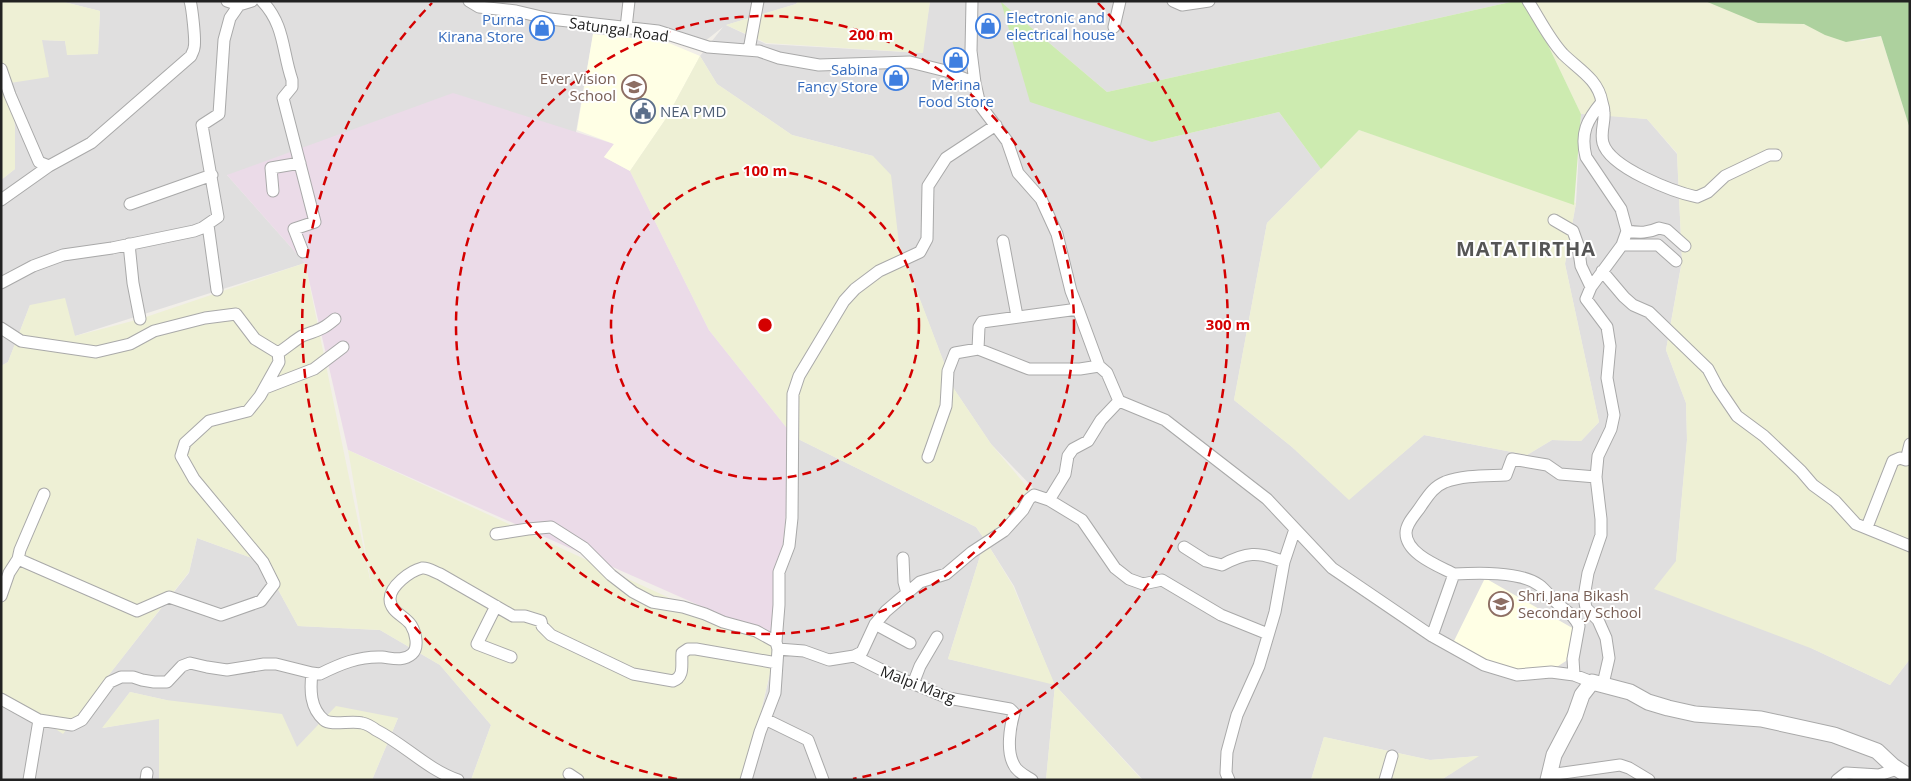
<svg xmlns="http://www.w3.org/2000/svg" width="1911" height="781" viewBox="0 0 1911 781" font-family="'Open Sans',sans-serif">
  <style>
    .residential { fill: #e0dfdf; fill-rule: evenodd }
    .industrial { fill: #ebdbe8 }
    .education { fill: #ffffe5 }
    .farmland { fill: #eef0d5 }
    .grass { fill: #cdebb0 }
    .forest { fill: #add19e }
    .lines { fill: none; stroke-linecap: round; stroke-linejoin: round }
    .minor-casing { stroke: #a9a9a9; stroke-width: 13 }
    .tertiary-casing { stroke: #a9a9a9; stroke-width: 17 }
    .minor { stroke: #fff; stroke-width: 11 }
    .tertiary { stroke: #fff; stroke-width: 15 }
    .ring { fill: none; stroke: #d40000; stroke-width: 2.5; stroke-dasharray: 9 6 }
    .labels { text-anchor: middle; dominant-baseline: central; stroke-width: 4; stroke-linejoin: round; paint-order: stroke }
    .shop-label { font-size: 15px; fill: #366cbe; stroke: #fff; text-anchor: end }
    .street-label { font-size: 15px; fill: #222; stroke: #fff }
    .education-label { font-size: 15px; fill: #785e54; stroke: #fff; text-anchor: end }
    .service-label { font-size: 15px; fill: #4e5e75; stroke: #fff; text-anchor: start }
    .district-label { font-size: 20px; font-weight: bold; letter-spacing: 1px; fill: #555; stroke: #fff }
    .centre { fill: #d40000; stroke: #fff; stroke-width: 2.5 }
    .ring-label { font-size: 15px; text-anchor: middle; font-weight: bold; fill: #d40000; stroke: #fff; stroke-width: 4; stroke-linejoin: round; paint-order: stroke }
  </style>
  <rect width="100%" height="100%" fill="#f2efe9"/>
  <!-- residential -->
  <path class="residential" d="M60 1H221L240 8 247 1H798L796 4 726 25 766 44 922 53 930 1H1515L1107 92 1002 3 1152 142 1279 112 1321 169 1267 223 1234 400 1292 447 1349 499 1424 435 1527 455 1552 440 1581 441 1599 422 1565 264 1576 203 1581 113 1647 119 1677 154 1682 260 1666 350 1686 403 1687 440 1676 561 1813 649 1890 685 1910 659V780H1441L1478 756 1430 760 1324 737 1311 780H1143L1055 685 1046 780H745L778 640 794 437 976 527 985 540 1009 517 1039 494 991 444 954 389 899 245 873 156 792 135 717 84 700 56 723 27 700 45 593 34 576 132 227 175 305 263 75 336 30 305 8 362 1 366V180L15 169V128L10 83 41 40 65 41 68 55 98 53 100 11ZM985 540 1014 586 1054 684 948 659Z
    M197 538 263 562 298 626 380 630 440 665 491 725 471 780H372L398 718 297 748 166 700 130 692 103 728 159 718V780H1V694L63 733 189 573Z"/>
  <!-- industrial -->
  <path class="industrial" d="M453 93 614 144 604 157 630 171 709 330 794 437 773 638 348 450 305 263 227 175Z"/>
  <!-- education -->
  <path class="education" d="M593 34 664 41 700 56 667 117 630 171 604 157 614 144 577 130Z
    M1485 578 1574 629 1566 661 1552 670H1516L1485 663 1453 643Z"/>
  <!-- farmland -->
  <path class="farmland" d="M1 1H60L100 11 98 54 67 55 65 41 42 40 49 77 10 83 15 128V169L1 180Z
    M798 1H930L923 53 766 43 726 25 796 4Z
    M1527 1H1705L1804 24 1862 41 1881 36 1910 129V659L1890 685 1813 649 1654 589 1676 561 1687 440 1686 403 1666 350 1682 261 1677 153 1647 119 1581 114Z
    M700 56 717 84 792 135 873 156 891 175 899 244 954 389 991 444 1034 495 985 540 1013 586 1055 685 1142 780H1046L1055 685 948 659 985 540 976 527 794 437 709 330 630 171 667 117Z
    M1359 130 1576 203 1565 264 1599 422 1581 441 1552 440 1527 455 1424 435 1349 500 1292 447 1234 400 1267 223Z
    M305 263 373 594 348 450 776 647 745 780H471L491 725 440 665 380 630 298 626 263 562 197 538 189 572 63 734 11 699 1 694V366L8 362 30 305 65 298 75 336 140 319Z
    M130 692 166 700 282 714 297 747 336 706 398 718 372 780H159V719L102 728Z
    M1324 737 1430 760 1479 756 1441 780H1311Z"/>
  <!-- grass -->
  <path class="grass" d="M1515 1H1527L1581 114 1574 205 1359 130 1321 169 1279 112 1152 142 1030 102 1001 2 1107 92Z"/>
  <!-- forest -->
  <path class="forest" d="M1705 1H1910V129L1881 36 1846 42 1825 35 1804 24 1758 23Z"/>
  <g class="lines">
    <defs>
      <path id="minor" d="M227 1 239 5 252 1
        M262 1C285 25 282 51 292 80V87L283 98 315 222 294 229 303 252
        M469 1 479 7 516 11 550 19 658 31 708 47 759 51 779 58 819 65 910 62 946 71 975 83
        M972 1 971 51 975 83 980 105 1007 141 1018 173 1041 199 1057 234 1071 291 1078 309 1099 366 1107 373 1119 401 1165 420 1267 499 1332 568 1432 636 1484 665 1517 675 1551 672 1574 675 1592 682
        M1173 1 1182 5 1209 1
        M1528 1C1539 18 1549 39 1563 54 1578 69 1598 79 1602 102 1587 120 1580 133 1586 157L1621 209 1627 231 1622 245 1591 287 1586 299 1607 327 1610 346 1607 378 1614 415 1611 429 1598 456 1596 477 1601 519V535L1588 573 1584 597 1586 608 1598 620 1606 638 1609 658 1603 684
        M1114 27 1120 1
        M626 28 629 1
        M749 50 758 1
        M1 69 10 95 39 162 49 166
        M1602 102C1603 105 1604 109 1604 113 1605 123 1600 132 1603 143 1610 168 1674 192 1697 197L1708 192 1725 176 1769 155H1776
        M273 191 271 168 300 163
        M1 200 49 166 91 143 191 56C192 53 194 50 194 48 196 42 192 7 190 1
        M130 204 212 175
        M1554 220 1573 231 1578 245 1581 266 1591 287
        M208 225 217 290
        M1627 231C1640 233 1648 233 1659 228L1667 230 1685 246
        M1003 241 1017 316
        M129 244 133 283 140 319
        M1622 245H1658L1676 261
        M1602 271 1624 297 1633 305 1649 312 1708 369 1718 388 1737 416 1764 436 1801 471 1813 485 1835 501 1856 524 1910 546
        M1 283 33 266 63 255 112 248 194 231 202 228 218 217 202 125 219 114 224 40 230 18 239 5
        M1 328 21 341 96 352 130 344 154 331 205 318 236 314 255 339 278 353 279 362 260 396 248 411 209 421 185 443 181 456 194 479 263 562 274 584 261 601 221 615 169 597 137 611 18 559 9 573 1 596
        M978 349 979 327 982 322 1078 309
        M278 353C286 348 295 340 302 336 317 330 321 331 335 319
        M265 388 314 369 343 347
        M928 457 946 406 948 371 955 353 978 349 1029 369H1080L1099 366
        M1049 500 1065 474 1068 456 1073 449 1088 441 1101 420 1119 401
        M1867 527 1893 461 1900 458 1906 460 1910 444
        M496 534 528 529 551 527 584 548 611 575 633 592 652 602 683 607 705 614 723 622 756 631 776 642
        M1184 547 1206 561 1222 565C1246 552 1258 551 1284 562
        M903 558 904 582 907 593
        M18 559 20 550 44 494
        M1454 574C1476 573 1520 571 1539 585 1546 590 1551 598 1558 604 1568 613 1573 614 1579 626L1573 659 1574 675
        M496 606 477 644 511 657
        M875 624 910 643
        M1432 636 1454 574C1439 566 1406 554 1406 533 1406 523 1416 514 1421 506 1428 496 1433 487 1445 482 1464 475 1486 476 1506 475L1512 459 1547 465 1560 474 1596 477
        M778 649 804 651 829 660 854 656 892 675 948 698 1010 709 1014 713C1010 727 1006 751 1014 765 1017 772 1026 776 1032 780
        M854 656 862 652 875 624 886 611 920 582 946 574 972 552 1004 531 1023 510 1029 499 1034 495 1049 500 1082 520 1115 568 1129 579 1143 584 1162 580 1221 615 1268 634
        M312 673 320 674C340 664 359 656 382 657 392 658 403 662 412 654 419 648 416 633 411 625 405 616 390 612 390 599 390 586 410 571 422 568 428 567 434 572 440 574L513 616H525L541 621 542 626 551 635 633 674 673 681C685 677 681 664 682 653L688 649H696L777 663
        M913 684 920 666 937 637
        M1 699 39 720 72 725 82 720 110 682 121 677H133L142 680 154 682H167L182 666 190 663 207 667 227 670 264 664H276L312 673C310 690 310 708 324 720 331 726 352 720 362 723 367 724 372 727 376 730 404 744 428 770 458 780
        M765 719 808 740 823 780
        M569 774 578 780
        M1549 775 1620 765 1629 768 1649 780
        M29 780 39 720
        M146 780 147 773
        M746 780 760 732 775 693 778 649 776 642 779 605V572L789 546 792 518 793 394 799 376 844 301 855 289 879 271 920 252 927 239 928 186 946 158 996 125
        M1229 780 1226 773 1227 752 1237 715 1259 666 1275 612 1284 562 1295 529
        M1385 780 1392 756
        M1837 780 1846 773 1879 775 1897 769"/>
      <path id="tertiary" d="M1548 780 1554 755 1575 715 1582 695 1592 682 1630 692 1648 702 1668 708 1695 714 1761 719 1834 735 1877 751 1893 766 1910 777"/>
    </defs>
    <!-- minor casing -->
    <use href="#minor" class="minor-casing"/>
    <!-- tertiary casing -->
    <use href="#tertiary" class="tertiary-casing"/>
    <!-- minor -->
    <use href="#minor" class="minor"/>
    <!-- tertiary -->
    <use href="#tertiary" class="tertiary"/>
  </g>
  <!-- distance rings -->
  <g class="ring">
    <circle cx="765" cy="325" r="154"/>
    <circle cx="765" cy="325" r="309"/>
    <path d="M677 779A463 463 0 0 1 432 3M1098 3A463 463 0 0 1 853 779"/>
  </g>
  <!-- icons -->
  <defs>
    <symbol id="shop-ring" viewBox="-11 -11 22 22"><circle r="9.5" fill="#fff" stroke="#3f7fe0" stroke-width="1.5"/><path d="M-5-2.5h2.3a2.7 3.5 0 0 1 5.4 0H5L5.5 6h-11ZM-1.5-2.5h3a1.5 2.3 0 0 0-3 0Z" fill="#3f7fe0"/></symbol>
    <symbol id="school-ring" viewBox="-11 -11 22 22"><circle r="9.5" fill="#fff" stroke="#8d6e63" stroke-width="1.5"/><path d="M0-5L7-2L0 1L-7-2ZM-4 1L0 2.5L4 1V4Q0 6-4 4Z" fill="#8d6e63"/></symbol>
    <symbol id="civic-ring" viewBox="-11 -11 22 22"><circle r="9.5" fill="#fff" stroke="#5c6f8a" stroke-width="1.5"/><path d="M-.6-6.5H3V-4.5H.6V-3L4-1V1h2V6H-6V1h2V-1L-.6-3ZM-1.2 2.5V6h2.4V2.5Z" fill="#5c6f8a"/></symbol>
  </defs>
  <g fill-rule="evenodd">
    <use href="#shop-ring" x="974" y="12" width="28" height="28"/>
    <use href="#shop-ring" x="528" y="14" width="28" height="28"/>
    <use href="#shop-ring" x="942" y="46" width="28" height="28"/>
    <use href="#shop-ring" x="882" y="64" width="28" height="28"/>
    <use href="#school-ring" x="620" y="73" width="28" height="28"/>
    <use href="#civic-ring" x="629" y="97" width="28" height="28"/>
    <use href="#school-ring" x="1487" y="590" width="28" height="28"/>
  </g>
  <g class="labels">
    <!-- shop labels -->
    <g class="shop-label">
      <text x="1006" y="17" text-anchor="start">Electronic and<tspan x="1006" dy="17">electrical house</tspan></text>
      <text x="524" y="19">Purna<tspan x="524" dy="17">Kirana Store</tspan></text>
      <text x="878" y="69">Sabina<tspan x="878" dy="17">Fancy Store</tspan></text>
      <text x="956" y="84" text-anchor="middle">Merina<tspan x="956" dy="17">Food Store</tspan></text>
    </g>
    <!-- street labels -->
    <g class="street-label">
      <text transform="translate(619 29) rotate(8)">Satungal Road</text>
      <text transform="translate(918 684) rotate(21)">Malpi Marg</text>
    </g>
    <!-- education labels -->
    <g class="education-label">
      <text x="616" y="78">Ever Vision<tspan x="616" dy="17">School</tspan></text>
      <text x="1518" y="595" text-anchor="start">Shri Jana Bikash<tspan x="1518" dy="17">Secondary School</tspan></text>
    </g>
    <!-- service labels -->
    <g class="service-label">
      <text x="660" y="111">NEA PMD</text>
    </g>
    <!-- district labels -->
    <g class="district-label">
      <text x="1526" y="248">MATATIRTHA</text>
    </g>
  </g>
  <circle cx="765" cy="325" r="8" class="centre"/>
  <g class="ring-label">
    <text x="871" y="40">200 m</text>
    <text x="765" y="176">100 m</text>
    <text x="1228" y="330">300 m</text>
  </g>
  <!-- border -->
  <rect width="1911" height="781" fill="none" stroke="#222222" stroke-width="5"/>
</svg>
